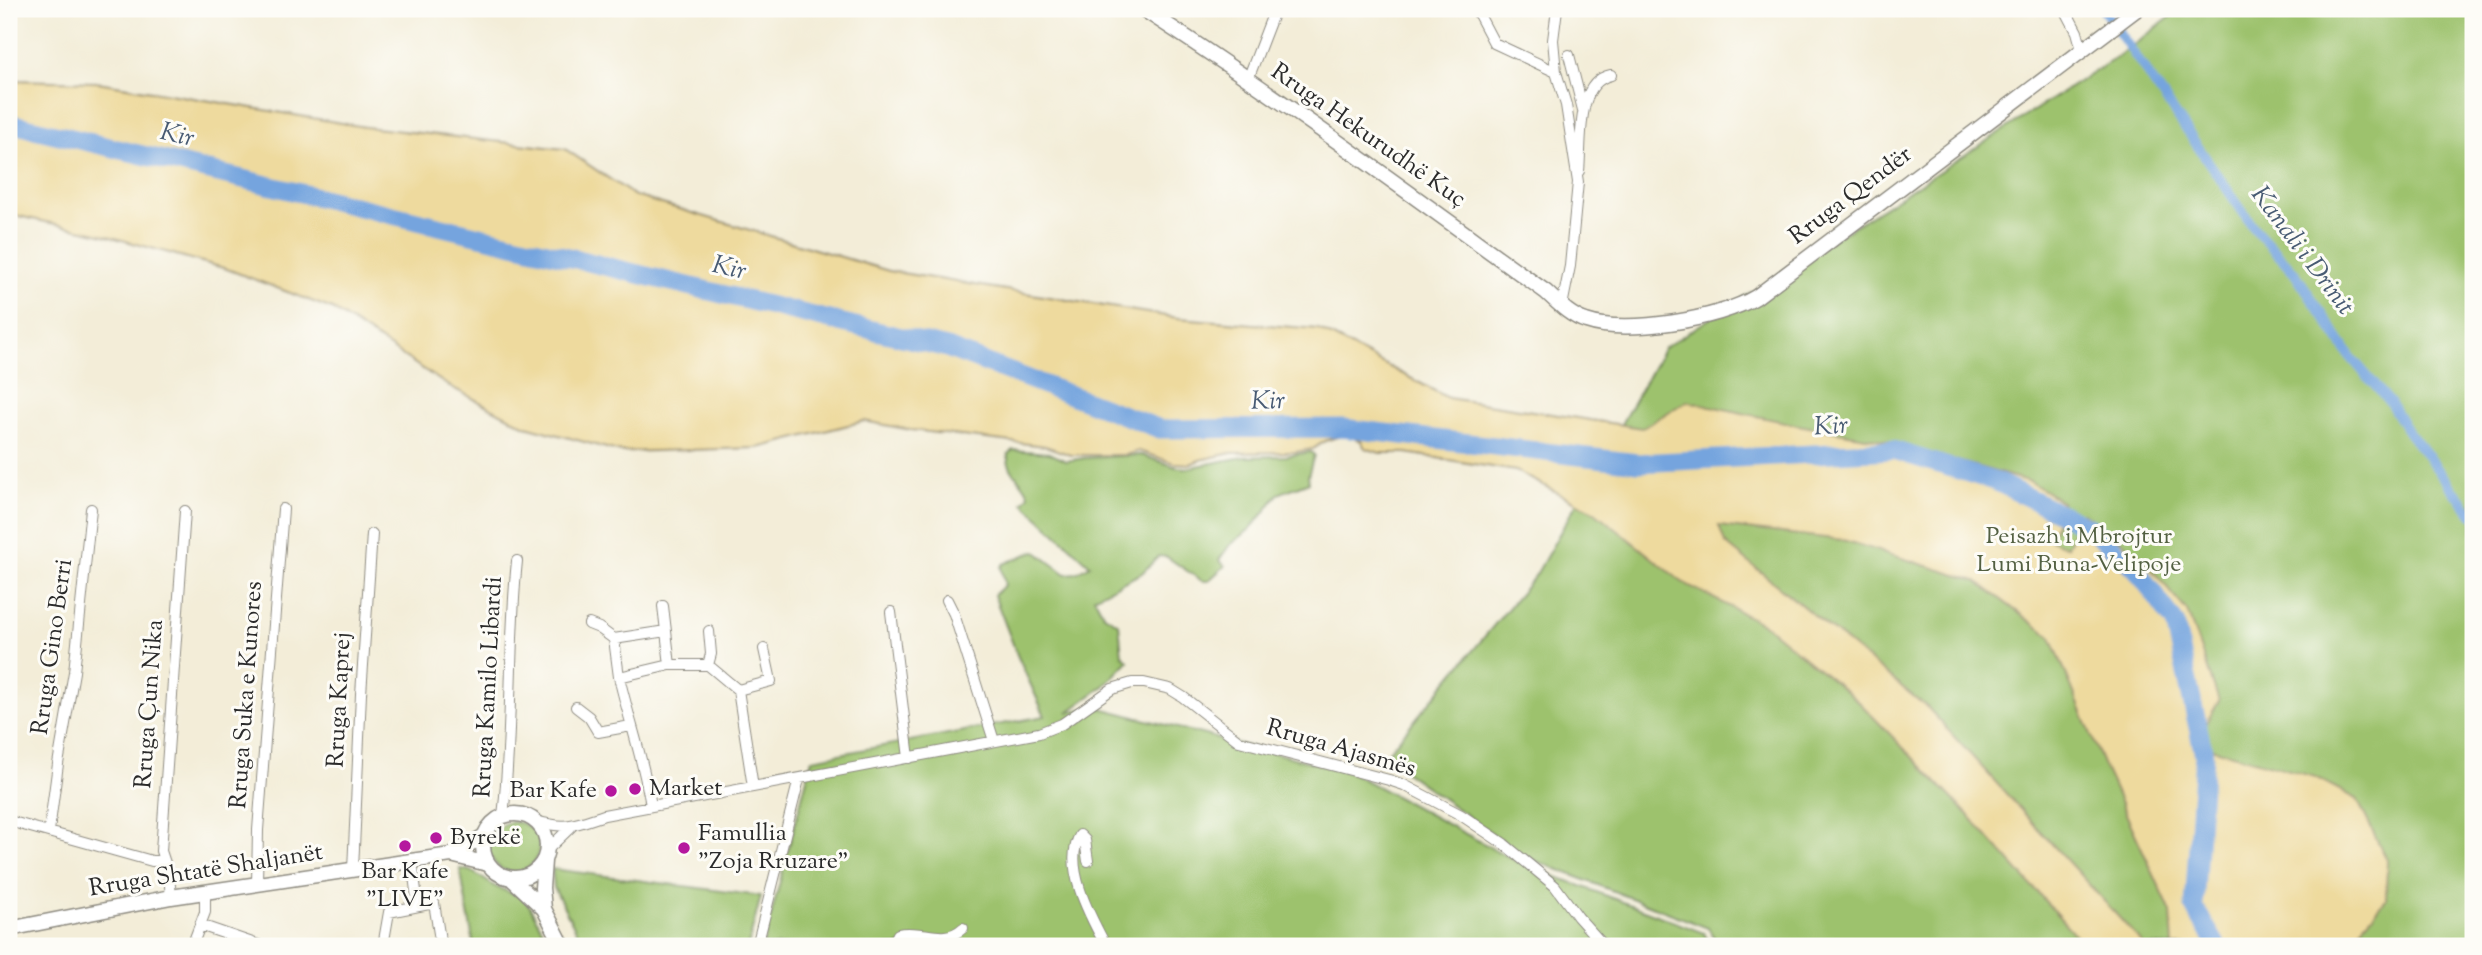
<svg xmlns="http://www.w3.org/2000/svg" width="2482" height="955" viewBox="0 0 2482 955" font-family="'Sorts Mill Goudy',serif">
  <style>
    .green { fill: #9dc26d; stroke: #64764c; stroke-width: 2 }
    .sand { fill: #eeda9e; stroke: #8c8264; stroke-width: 2 }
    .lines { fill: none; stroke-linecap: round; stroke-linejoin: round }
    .canal { stroke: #74a4de; stroke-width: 10 }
    .river { stroke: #74a4de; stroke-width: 19 }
    .street-casing { stroke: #8f8c82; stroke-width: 12 }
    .secondary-casing { stroke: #8f8c82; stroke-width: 17 }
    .street { stroke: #fff; stroke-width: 10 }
    .secondary { stroke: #fff; stroke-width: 14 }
    .poi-dot { fill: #b5179e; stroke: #fdfcf7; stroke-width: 2.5 }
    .labels { text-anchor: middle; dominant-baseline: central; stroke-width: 6; stroke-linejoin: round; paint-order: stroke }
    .street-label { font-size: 24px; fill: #2b2b2b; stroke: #fdfcf7 }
    .park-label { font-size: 24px; fill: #536042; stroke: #fdfcf7 }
    .poi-label { font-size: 24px; fill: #2b2b2b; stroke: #fdfcf7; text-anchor: start }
    .water-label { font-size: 26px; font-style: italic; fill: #485b73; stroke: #fdfcf7 }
  </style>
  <rect width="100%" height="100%" fill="#fdfcf7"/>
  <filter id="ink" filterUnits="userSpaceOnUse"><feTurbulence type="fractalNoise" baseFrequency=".0143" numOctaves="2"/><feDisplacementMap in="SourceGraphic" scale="14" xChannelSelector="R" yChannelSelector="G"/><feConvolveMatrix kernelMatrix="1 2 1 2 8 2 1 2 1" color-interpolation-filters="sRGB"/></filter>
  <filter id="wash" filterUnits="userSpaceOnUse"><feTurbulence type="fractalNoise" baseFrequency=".00686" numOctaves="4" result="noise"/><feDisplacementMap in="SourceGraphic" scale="28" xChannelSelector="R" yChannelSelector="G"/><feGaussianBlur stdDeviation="1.57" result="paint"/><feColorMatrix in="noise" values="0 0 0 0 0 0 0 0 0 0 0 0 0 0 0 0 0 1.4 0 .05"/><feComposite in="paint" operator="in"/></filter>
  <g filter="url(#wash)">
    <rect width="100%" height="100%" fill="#f3edd8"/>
    <!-- green -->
    <path class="green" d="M2181 9H2473V946H1719L1708 928 1526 857 1384 757 1536 575 1664 348 2119 56Z
      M1013 450 1050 453 1066 461 1085 458 1141 455 1176 467 1187 468 1243 457 1286 456 1311 452 1314 455 1308 476 1309 482 1278 494 1265 512 1250 529 1229 546 1219 560 1225 566 1208 581H1202L1167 557 1159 556 1142 573 1094 597 1103 614 1119 624 1122 655 1128 661 1104 686 1068 712 1097 707 1352 773 1518 862 1704 933 1711 946H763L812 759 1045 716 1018 657 994 595 1005 585 1001 567 1003 564 1035 551 1066 574 1076 573 1090 565 1023 503 1029 495C1024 479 1006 473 1008 454Z
      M489 847a25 25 0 1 1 50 0a25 25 0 1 1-50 0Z
      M460 869 471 871 496 887 522 897 529 905 551 946H474Z
      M552 869 761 896 748 946H584L554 888Z"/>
    <!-- sand -->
    <path class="sand" d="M9 80 98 82 365 127 565 149 635 196 889 271 1178 318 1318 329 1448 398 1642 428 1687 401 1798 425 1888 441 2031 482 2062 502 2051 540 2067 547 2083 513 2138 553 2187 611 2219 701 2200 733 2210 748 2315 777 2357 799 2387 860 2386 900 2346 946H2173L2171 912 2103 764 2051 637 1976 581 1843 540 1719 526 1725 543 1928 708 2145 946H2085L1972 819 1858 701 1765 625 1682 582 1595 512 1516 471 1406 453H1380L1365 448 1361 441 1350 436H1340L1325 441 1313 449 1295 452 1231 453 1200 460 1190 464 1174 463 1139 451 1125 455H1071L1045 446 911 430 864 421 758 448 621 452 526 426 447 385 332 309 227 269 97 233 9 214Z"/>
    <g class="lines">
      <!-- canal -->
      <path class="canal" d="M2103 9 2254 228 2295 273 2350 356 2391 404 2404 426 2473 515"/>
      <!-- river -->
      <path class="river" d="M9 123 947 348 1160 429 1343 428 1638 463 1893 450 1997 482 2092 529 2136 569 2175 623 2204 755 2194 907 2217 946"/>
    </g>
  </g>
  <g filter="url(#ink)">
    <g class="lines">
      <defs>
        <path id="street" d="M1476 9 1494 43 1556 72
          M1557 9 1553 40 1556 72 1566 105 1578 182 1570 266 1562 306
          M2065 9 2077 32 2082 50
          M1569 55 1583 110
          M1248 79 1275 9
          M1579 171C1582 144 1575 82 1611 75
          M947 600 954 614 994 741
          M663 606 670 665
          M891 612 909 758
          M589 624 599 628 614 639
          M708 665 711 654 709 631
          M619 677 614 639 666 631
          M738 690 771 681 764 649
          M576 707 589 717 598 732 631 726
          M651 806C644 762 629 720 619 677L670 665H708L738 690 753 787
          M503 816C513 731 508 646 517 561
          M9 821 152 861H164
          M536 821C567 830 574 825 604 815L1039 733 1062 724 1112 689 1132 683H1144L1170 689 1183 697 1239 741 1389 780 1404 785 1461 815 1504 844 1555 886 1578 917 1604 946
          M49 831 58 764 74 672 91 509
          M547 850 571 827
          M412 861 418 906
          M1088 861 1085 840 1080 835C1062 866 1091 918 1106 946
          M353 870 361 694 372 534
          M257 884 258 830 283 509
          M171 897 169 875 161 851 185 511
          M200 925 261 946
          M192 946 205 912V892
          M383 946 389 912 434 903 441 946
          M757 946 799 779
          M892 946 898 934C921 928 944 946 963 928
          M1179 946 1182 942"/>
        <path id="secondary" d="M1143 9C1281 98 1413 196 1546 292 1558 303 1570 316 1586 321 1626 335 1720 319 1756 297L2137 9
          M483 846a32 32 0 1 1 64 0a32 32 0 1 1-64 0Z
          M451 855 484 836
          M544 861 542 888 544 909
          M512 879 544 909 563 946
          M9 929 171 897 451 855 488 864"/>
      </defs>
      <!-- street casing -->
      <use href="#street" class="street-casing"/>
      <!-- secondary casing -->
      <use href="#secondary" class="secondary-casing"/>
      <!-- street -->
      <use href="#street" class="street"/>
      <!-- secondary -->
      <use href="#secondary" class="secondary"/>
    </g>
  </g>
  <!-- markers -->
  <g class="poi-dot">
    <circle cx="635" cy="789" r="7"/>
    <circle cx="611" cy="791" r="7"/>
    <circle cx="436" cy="838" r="7"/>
    <circle cx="405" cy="846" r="7"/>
    <circle cx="684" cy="848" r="7"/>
  </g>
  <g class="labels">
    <!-- street labels -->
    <g class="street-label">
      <text transform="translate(1368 136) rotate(35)">Rruga Hekurudhë Kuç</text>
      <text transform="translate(1851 196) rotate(-37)">Rruga Qendër</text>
      <text transform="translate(53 647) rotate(-82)">Rruga Gino Berri</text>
      <text transform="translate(489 687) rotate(-87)">Rruga Kamilo Libardi</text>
      <text transform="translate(247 695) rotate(-86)">Rruga Suka e Kunores</text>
      <text transform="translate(340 700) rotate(-87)">Rruga Kaprej</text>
      <text transform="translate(150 704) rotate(-86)">Rruga Çun Nika</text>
      <text transform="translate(1341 749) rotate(16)">Rruga Ajasmës</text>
      <text transform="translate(206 871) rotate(-9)">Rruga Shtatë Shaljanët</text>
    </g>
    <!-- park labels -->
    <g class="park-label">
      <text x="2079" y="537">Peisazh i Mbrojtur<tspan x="2079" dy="28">Lumi Buna-Velipoje</tspan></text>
    </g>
    <!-- poi labels -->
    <g class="poi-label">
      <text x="649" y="789">Market</text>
      <text x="597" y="791" text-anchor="end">Bar Kafe</text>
      <text x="698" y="834">Famullia<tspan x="698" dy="28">"Zoja Rruzare"</tspan></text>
      <text x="450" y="838">Byrekë</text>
      <text x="405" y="872" text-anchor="middle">Bar Kafe<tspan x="405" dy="28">"LIVE"</tspan></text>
    </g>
    <!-- water labels -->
    <g class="water-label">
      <text transform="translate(177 136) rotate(13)">Kir</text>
      <text transform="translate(2302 251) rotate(53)">Kanali i Drinit</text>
      <text transform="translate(729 269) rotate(13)">Kir</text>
      <text transform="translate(1268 402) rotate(-1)">Kir</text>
      <text transform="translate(1831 427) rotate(-3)">Kir</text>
    </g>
  </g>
  <!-- margin -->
  <rect width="2482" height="955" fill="none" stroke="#fdfcf7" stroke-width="35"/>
</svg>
